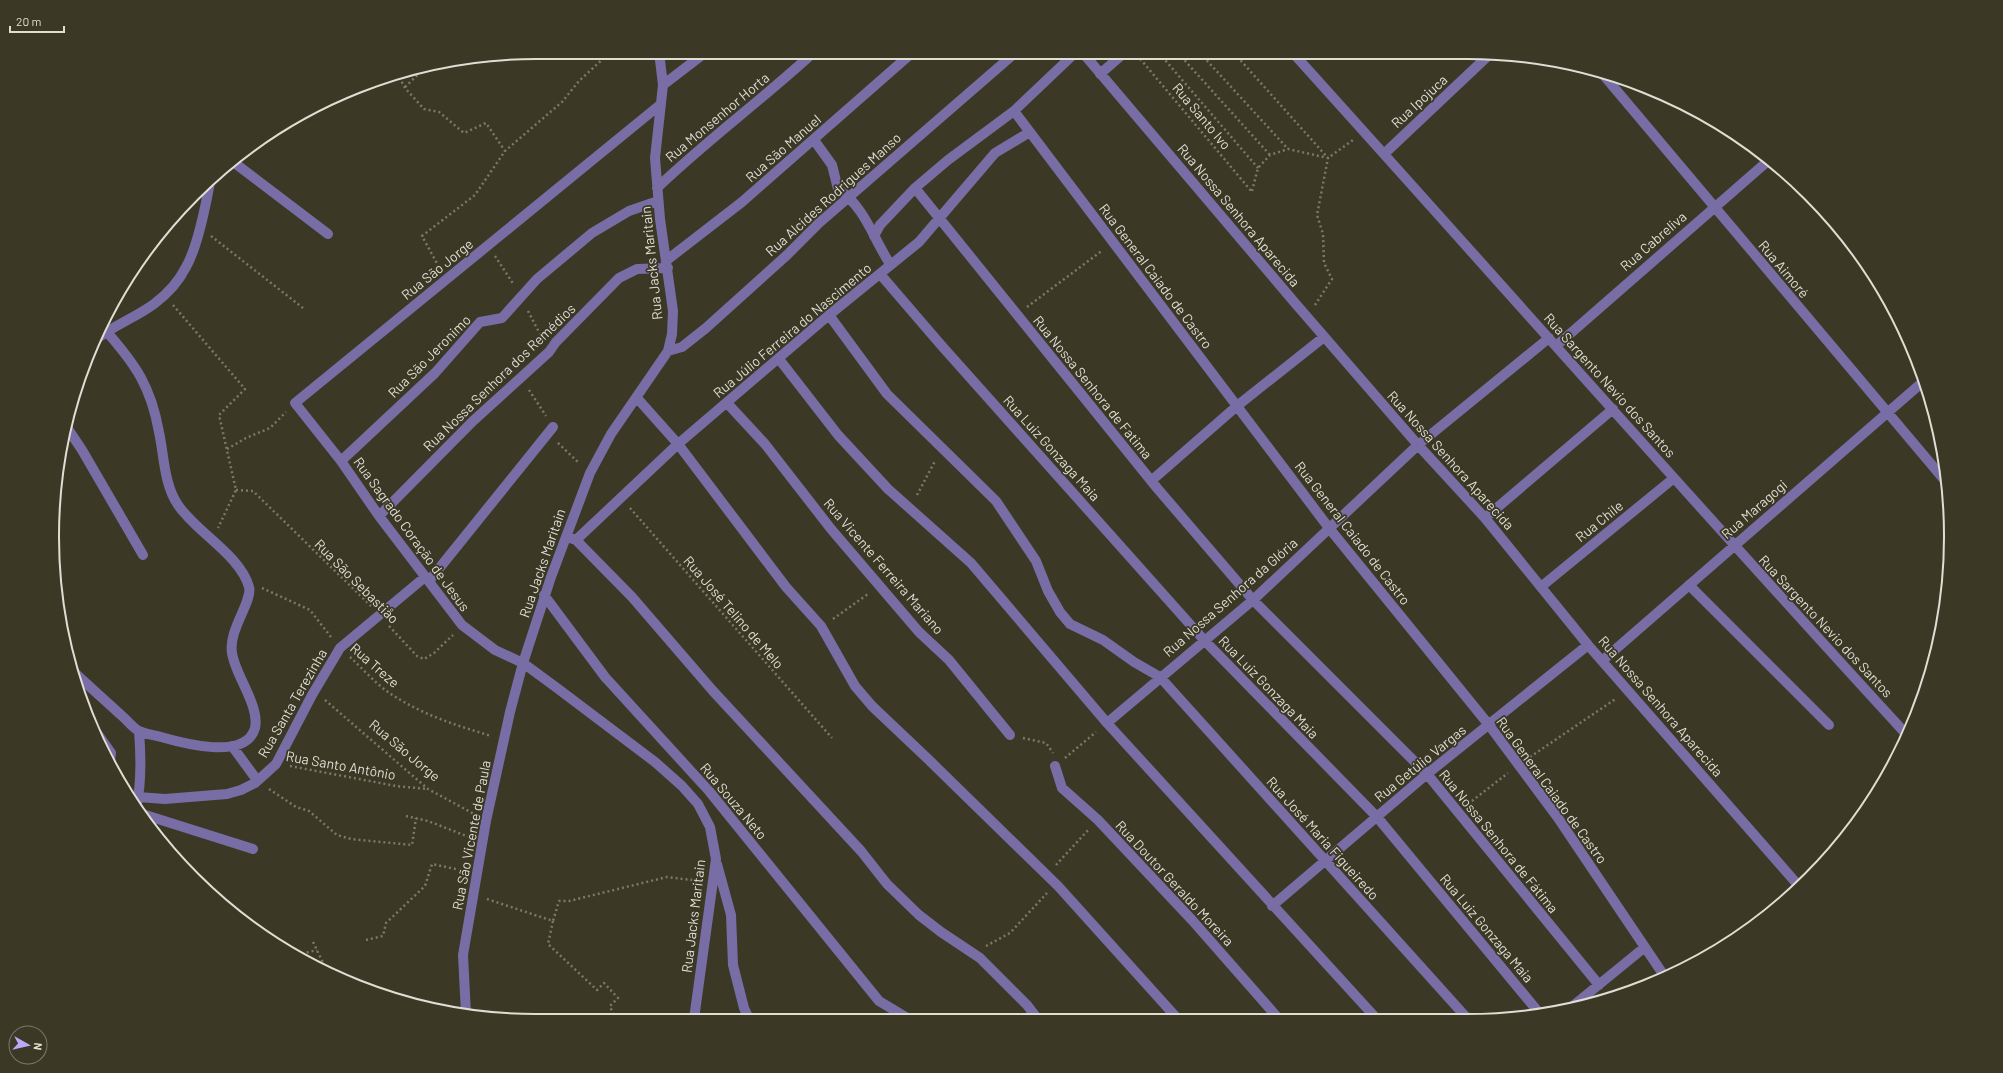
<svg xmlns="http://www.w3.org/2000/svg" width="2003" height="1073" viewBox="0 0 2003 1073" font-family="Barlow,sans-serif">
  <style>
    .lines { fill: none; stroke-linecap: round; stroke-linejoin: round }
    .path { stroke: #7c796a; stroke-width: 2.5; stroke-dasharray: 2 3; stroke-linecap: butt }
    .minor { stroke: #796da5; stroke-width: 10 }
    .labels { text-anchor: middle; dominant-baseline: central; stroke-width: 3.5; stroke-linejoin: round; paint-order: stroke }
    .street-label { font-size: 14px; fill: #dfded3; stroke: #3b3826 }
    .rim { fill: none; stroke: #dfded3; stroke-width: 2 }
  </style>
  <rect width="100%" height="100%" fill="#3b3826"/>
  <g class="lines">
    <!-- path -->
    <path class="path" d="M1159 53 1258 168
      M1178 53 1270 155
      M1200 53 1288 149
      M1234 53 1328 158 1317 215 1323 234 1324 263 1332 279 1315 305
      M1137 55 1252 192
      M397 73 405 88 424 109 439 112 464 133 486 123 505 151
      M405 87 428 65
      M1252 191 1258 168 1270 155 1288 149 1328 158 1353 140
      M211 236 303 308
      M495 256 514 285
      M439 267 422 236 475 195 505 151 562 102 579 81 606 56 616 52
      M173 305 245 389 219 415 236 490 218 528
      M1027 307 1103 250
      M528 311 542 338
      M529 390 546 416
      M558 443 579 463
      M227 449 246 438 270 428 286 412
      M236 490 253 491 371 606
      M917 495 935 461
      M630 508 832 738
      M262 588 310 610 331 637
      M833 619 868 594
      M389 626 417 656 424 659 434 653 453 635
      M350 657C362 668 374 682 388 692 420 714 455 725 491 736
      M325 700 428 789 474 814
      M1023 738 1046 743 1053 753
      M1530 757 1617 698
      M1065 758 1096 732
      M290 766 396 786 427 789
      M269 789 296 807 309 811 337 835 351 839 412 845 416 818
      M1468 804 1508 773
      M406 816 428 821 469 837
      M1056 865 1089 829
      M487 899 553 921 559 901H569L667 877 700 881
      M553 921 548 944 597 990 604 983 618 998 610 1006 613 1014 604 1020
      M366 940 383 936 386 923 425 886 432 864 465 871
      M313 942 328 973
      M986 946 1010 933 1047 893
      M297 955 317 950"/>
    <!-- minor -->
    <path class="minor" d="M1083 53 1295 303 1418 445 1485 518 1588 645 1798 885
      M1293 53C1498 280 1700 510 1907 735
      M1601 72 1947 483
      M1100 74 1124 53
      M663 85 706 52
      M661 104 295 403 341 461 379 516 462 625 495 650 523 663 557 688 655 762 682 786 698 804 710 827 716 859 694 1019
      M1014 111 1329 528 1489 725 1558 818 1665 977
      M814 140 832 165 838 189C865 207 873 238 890 264
      M1384 154 1491 53
      M232 161 328 234
      M657 188C707 140 763 99 814 52
      M915 188 1157 488 1253 600 1427 774 1599 985
      M874 236 880 225 915 188 948 160 1014 111 1075 53
      M667 260 742 202 913 52
      M880 274 941 345 1204 640 1377 817 1540 1014
      M829 315 887 394 996 501 1036 561 1048 591 1060 612 1070 624 1103 640 1134 662 1160 677 1466 1017
      M94 341C112 326 135 318 154 304 166 295 179 281 186 267 197 248 206 204 210 182
      M1556 346 1769 160
      M668 351 682 347 706 328 787 255 819 223 1015 53
      M779 359 838 435 888 489 971 563 1107 723 1375 1017
      M637 398 678 444 786 587 821 626 855 686 872 706 930 761 1058 886 1177 1018
      M727 403 765 444 831 529 919 632 949 660 1010 735
      M66 426 82 450 143 555
      M341 461 435 373 480 322 502 318 537 279 592 233 629 211 658 201
      M1151 481 1237 406 1324 337
      M379 516 473 421 549 352 556 342 619 278 637 269 668 268
      M1485 518 1613 409
      M570 538 576 540 678 444 829 315 919 242 995 153 1030 132
      M576 540 632 597 713 691 861 851 887 884 919 915 941 932 980 958 1027 1005 1037 1018
      M429 581 553 427
      M1689 585 1829 725
      M1542 586 1674 478
      M544 595 605 677 709 791 879 1001 909 1019
      M1602 661 1925 380
      M70 666 77 675C92 689 107 702 121 715 127 720 133 728 139 731 145 734 154 735 161 737 182 743 246 761 255 728 260 706 235 675 232 653 228 630 253 601 249 587 240 555 197 533 178 505 164 485 164 455 159 432 151 387 136 365 106 331L103 324
      M89 722 111 753 110 762
      M1107 723 1253 600 1418 445 1549 338
      M232 746 257 780
      M1055 766 1062 788 1098 820 1192 920 1278 1018
      M138 797 165 799 227 794 241 790 255 783 276 764 312 695 340 648 425 577
      M136 808C142 783 141 756 139 731
      M139 813 253 849
      M717 864 731 915 733 965 744 1008 749 1019
      M1272 906 1427 774 1588 645
      M1574 1005 1645 947
      M466 1014 463 955 486 821 510 712 523 663 551 577 590 473 611 434 668 351 672 334 673 311 660 219 655 158 663 85 659 52"/>
  </g>
  <g class="labels">
    <!-- street labels -->
    <g class="street-label">
      <text transform="translate(1419 101) rotate(-43)">Rua Ipojuca</text>
      <text transform="translate(1202 116) rotate(50)">Rua Santo Ivo</text>
      <text transform="translate(717 117) rotate(-40)">Rua Monsenhor Horta</text>
      <text transform="translate(783 148) rotate(-41)">Rua São Manuel</text>
      <text transform="translate(833 194) rotate(-42)">Rua Alcides Rodrigues Manso</text>
      <text transform="translate(1239 215) rotate(50)">Rua Nossa Senhora Aparecida</text>
      <text transform="translate(1653 241) rotate(-41)">Rua Cabreliva</text>
      <text transform="translate(651 263) rotate(-96)">Rua Jacks Maritain</text>
      <text transform="translate(437 269) rotate(-39)">Rua São Jorge</text>
      <text transform="translate(1784 269) rotate(50)">Rua Aimoré</text>
      <text transform="translate(1156 276) rotate(53)">Rua General Caiado de Castro</text>
      <text transform="translate(792 330) rotate(-40)">Rua Júlio Ferreira do Nascimento</text>
      <text transform="translate(429 356) rotate(-45)">Rua São Jeronimo</text>
      <text transform="translate(499 377) rotate(-44)">Rua Nossa Senhora dos Remédios</text>
      <text transform="translate(1610 385) rotate(48)">Rua Sargento Nevio dos Santos</text>
      <text transform="translate(1093 387) rotate(51)">Rua Nossa Senhora de Fatima</text>
      <text transform="translate(1052 448) rotate(48)">Rua Luiz Gonzaga Maia</text>
      <text transform="translate(1451 460) rotate(48)">Rua Nossa Senhora Aparecida</text>
      <text transform="translate(1754 509) rotate(-41)">Rua Maragogi</text>
      <text transform="translate(1599 521) rotate(-39)">Rua Chile</text>
      <text transform="translate(1353 533) rotate(52)">Rua General Caiado de Castro</text>
      <text transform="translate(412 534) rotate(54)">Rua Sagrado Coração de Jesus</text>
      <text transform="translate(542 563) rotate(-71)">Rua Jacks Maritain</text>
      <text transform="translate(884 566) rotate(49)">Rua Vicente Ferreira Mariano</text>
      <text transform="translate(357 581) rotate(45)">Rua São Sebastiåo</text>
      <text transform="translate(1230 597) rotate(-41)">Rua Nossa Senhora da Glória</text>
      <text transform="translate(734 612) rotate(49)">Rua José Telino de Melo</text>
      <text transform="translate(1826 626) rotate(47)">Rua Sargento Nevio dos Santos</text>
      <text transform="translate(375 665) rotate(41)">Rua Treze</text>
      <text transform="translate(1269 687) rotate(46)">Rua Luiz Gonzaga Maia</text>
      <text transform="translate(292 703) rotate(-60)">Rua Santa Terezinha</text>
      <text transform="translate(1661 706) rotate(49)">Rua Nossa Senhora Aparecida</text>
      <text transform="translate(405 750) rotate(40)">Rua São Jorge</text>
      <text transform="translate(1420 763) rotate(-39)">Rua Getúlio Vargas</text>
      <text transform="translate(341 765) rotate(10)">Rua Santo Antônio</text>
      <text transform="translate(1552 790) rotate(54)">Rua General Caiado de Castro</text>
      <text transform="translate(734 801) rotate(50)">Rua Souza Neto</text>
      <text transform="translate(471 835) rotate(-79)">Rua São Vicente de Paula</text>
      <text transform="translate(1323 838) rotate(48)">Rua José Maria Figueiredo</text>
      <text transform="translate(1499 841) rotate(51)">Rua Nossa Senhora de Fátima</text>
      <text transform="translate(1175 883) rotate(47)">Rua Doutor Geraldo Moreira</text>
      <text transform="translate(693 916) rotate(-83)">Rua Jacks Maritain</text>
      <text transform="translate(1487 928) rotate(50)">Rua Luiz Gonzaga Maia</text>
    </g>
  </g>
  <!-- crop -->
  <path d="M0 0H2003V1073H0ZM536 59H1467A477 477 0 0 1 1944 536V537A477 477 0 0 1 1467 1014H536A477 477 0 0 1 59 537V536A477 477 0 0 1 536 59Z" fill="#3b3826" fill-rule="evenodd"/>
  <path class="rim" d="M536 59H1467A477 477 0 0 1 1944 536V537A477 477 0 0 1 1467 1014H536A477 477 0 0 1 59 537V536A477 477 0 0 1 536 59Z"/>
  <!-- north arrow -->
  <g transform="translate(28 1045) rotate(98)"><circle r="19" fill="#3b3826" stroke="#7d7a6b"/>
  <path d="M0-3L7 15L0 10L-7 15Z" fill="#baaaf6"/>
  <text y="-6" font-size="11" font-weight="bold" text-anchor="middle" fill="#dfded3">N</text>
  </g>
  <!-- scale -->
  <path d="M10 26v6h54v-6" fill="none" stroke="#dfded3" stroke-width="2"/>
  <text x="16" y="26" font-size="12" fill="#dfded3" stroke="#3b3826" stroke-width="3" paint-order="stroke">20 m</text>
</svg>
